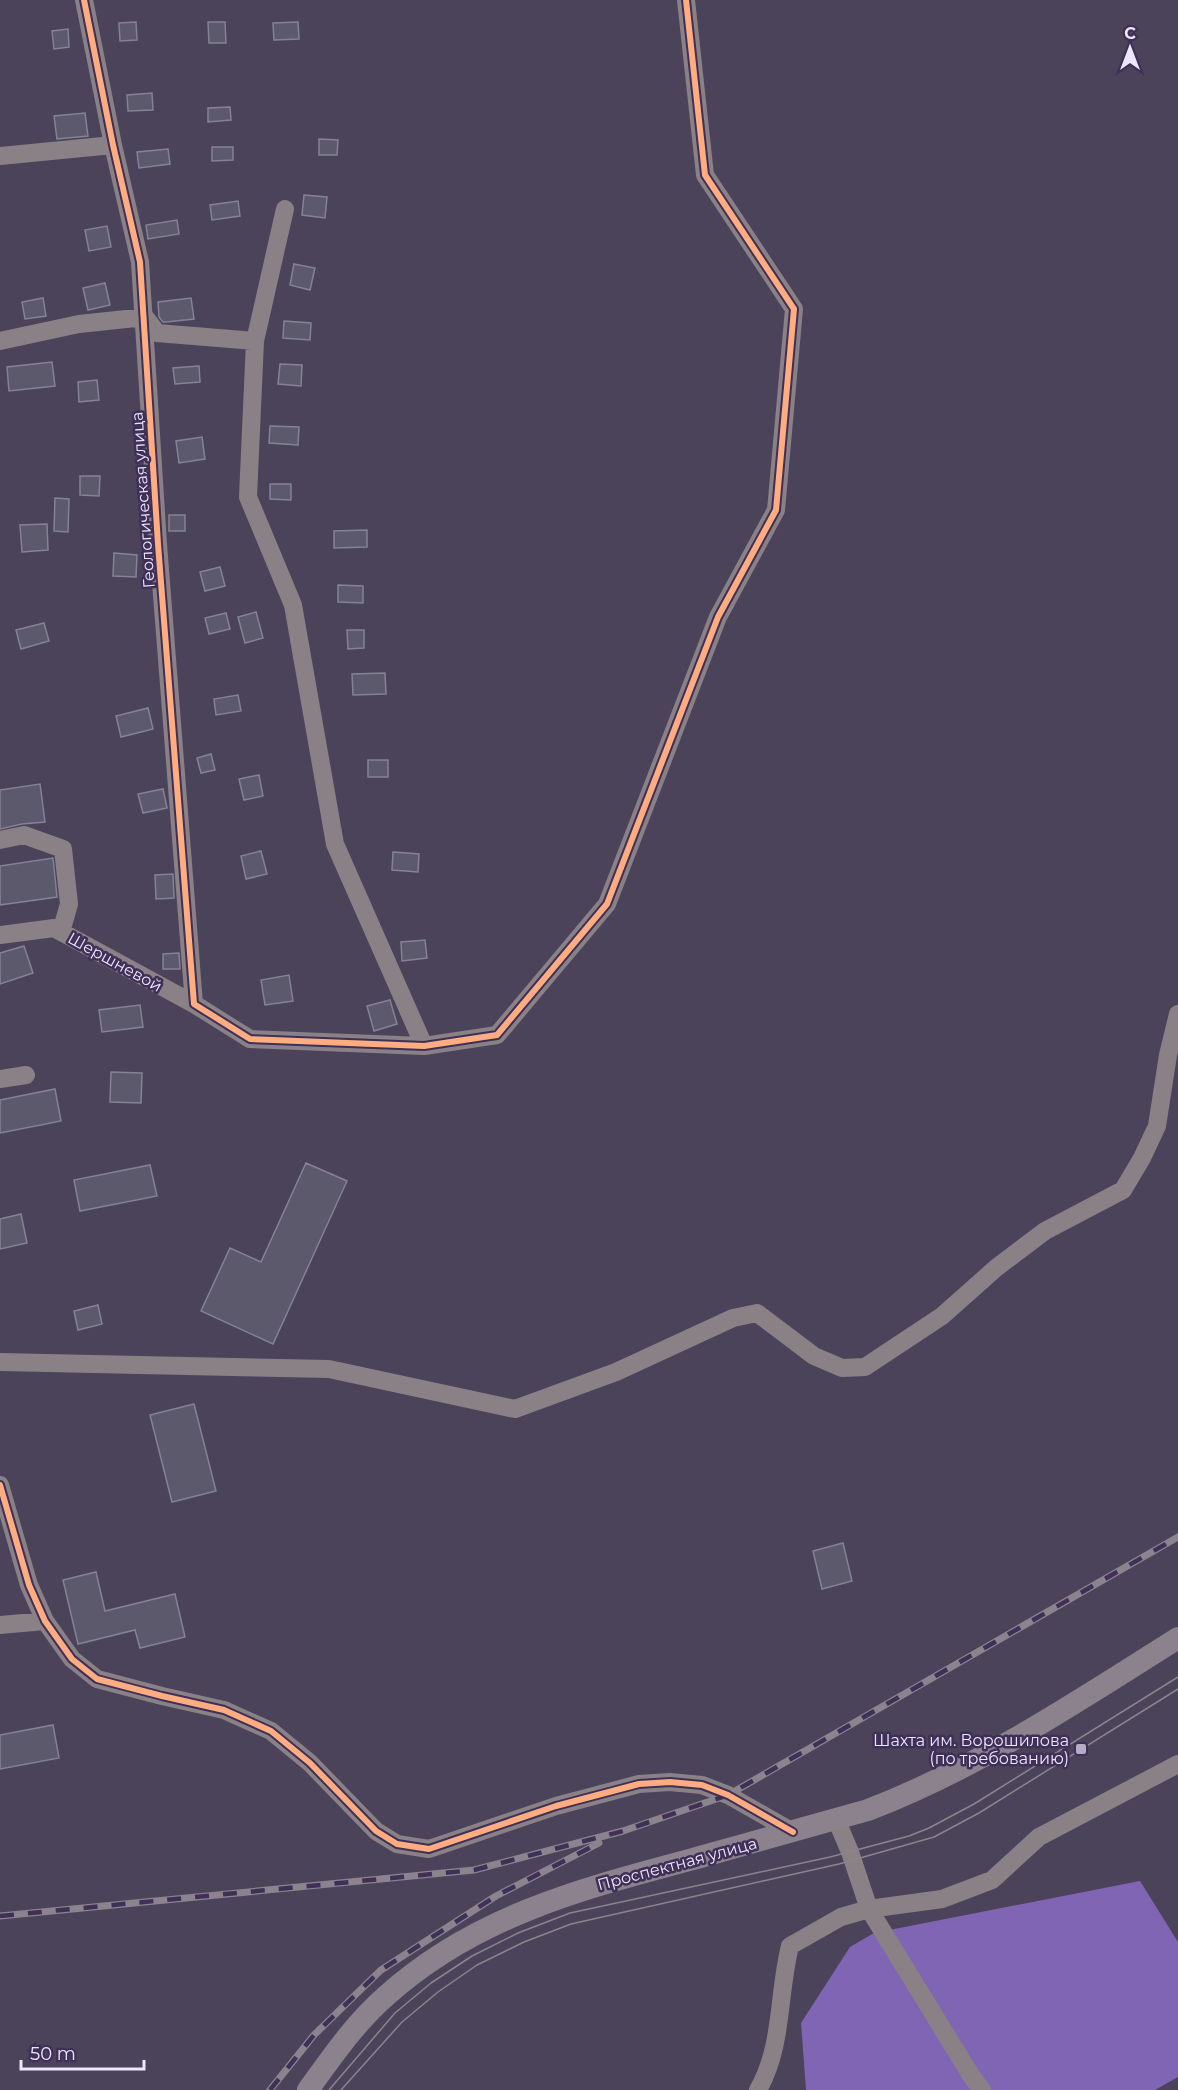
<svg xmlns="http://www.w3.org/2000/svg" width="1178" height="2090" viewBox="0 0 1178 2090" font-family="Montserrat,sans-serif">
  <style>
    .forest { fill: #8165b5 }
    .building { fill: #5c596c; stroke: #848295; stroke-width: 1.5 }
    .lines { fill: none; stroke-linecap: round; stroke-linejoin: round }
    .minor { stroke: #8a8187; stroke-width: 18 }
    .major { stroke: #8c828d; stroke-width: 22 }
    .tram { stroke: #8b848e; stroke-width: 1.5 }
    .rail-casing { stroke: #8b848e; stroke-width: 7 }
    .rail { stroke: #3e3057; stroke-width: 4.5; stroke-dasharray: 14; stroke-linecap: butt }
    .cycleway-casing { stroke: #3e3057; stroke-width: 10 }
    .cycleway { stroke: #ffac80; stroke-width: 6 }
    .poi-dot { fill: #b4adc5; stroke: #3e3057; stroke-width: 2 }
    .labels { text-anchor: middle; dominant-baseline: central; stroke-width: 5; stroke-linejoin: round; paint-order: stroke }
    .street-label { font-size: 16px; fill: #ede6ff; stroke: #3e3057 }
    .poi-label { font-size: 16px; fill: #ede6ff; stroke: #3e3057; text-anchor: end }
  </style>
  <rect width="100%" height="100%" fill="#4b435a"/>
  <!-- forest -->
  <path class="forest" d="M1140 1881 1178 1942V2077L1155 2090H806L801 2023 850 1947 874 1933Z"/>
  <!-- building -->
  <path class="building" d="M136 22 137 40 120 41 119 23Z
    M208 22H225L226 43H209Z
    M298 22 299 39 274 40 273 23Z
    M68 29 69 47 54 49 52 31Z
    M152 93 153 110 128 111 127 95Z
    M230 107 231 120 208 122V108Z
    M85 113 88 136 57 139 54 116Z
    M319 139 338 140 337 155H319Z
    M212 147H233V160L212 161Z
    M168 149 170 164 139 168 137 152Z
    M304 195 327 197 325 218 302 215Z
    M238 201 240 216 212 220 210 205Z
    M177 220 179 234 148 239 146 225Z
    M107 226 111 247 89 251 85 230Z
    M294 264 315 268 310 290 290 285Z
    M105 283 110 305 88 310 83 288Z
    M43 298 46 316 25 319 22 302Z
    M191 298 194 319 166 322H163L159 317 158 302Z
    M284 321 311 323 310 340 283 338Z
    M52 362 55 386 9 391 7 367Z
    M280 364 302 365 301 386 278 384Z
    M199 366 200 382 175 384 173 368Z
    M97 380 99 400 79 402 78 382Z
    M270 426 299 427 298 445 269 443Z
    M202 437 205 459 179 463 176 441Z
    M80 476H100L99 496 80 495Z
    M270 484H291V500L270 499Z
    M55 498 69 499 68 532 54 531Z
    M169 515H185V531H169Z
    M47 524 48 550 22 552 20 525Z
    M367 530V547L334 548V531Z
    M114 553 137 555 136 577 113 576Z
    M220 567 225 586 205 591 200 572Z
    M338 585 363 586V603L338 602Z
    M256 612 263 638 245 643 238 617Z
    M226 613 230 629 209 634 205 618Z
    M44 623 49 641 21 649 16 630Z
    M347 630H364V648L348 649Z
    M385 673 386 694 353 695 352 674Z
    M238 695 241 711 216 715 214 699Z
    M148 708 153 729 121 737 116 716Z
    M211 754 215 770 201 773 197 758Z
    M368 760H388V777H368Z
    M259 775 263 796 244 800 239 779Z
    M40 784 45 822 22 824 0 829V790Z
    M163 789 167 808 143 813 138 794Z
    M261 851 267 874 246 879 241 856Z
    M393 852 419 854 418 872 392 870Z
    M53 858 57 897 0 905V866Z
    M173 874 174 898 156 899 155 875Z
    M425 940 427 958 402 961 401 942Z
    M24 946 33 973 0 984V953Z
    M179 953 180 969H163V954Z
    M289 975 293 1001 265 1005 261 980Z
    M390 1000 397 1024 374 1031 367 1006Z
    M140 1005 143 1027 102 1032 99 1010Z
    M111 1072 142 1073 141 1103 110 1102Z
    M55 1089 61 1121 0 1133V1100Z
    M306 1163 347 1181 273 1344 201 1311 230 1248 261 1262Z
    M150 1165 157 1196 80 1211 74 1180Z
    M21 1214 27 1243 0 1249V1219Z
    M98 1305 102 1324 78 1330 74 1311Z
    M194 1404 216 1491 172 1502 150 1415Z
    M843 1543 852 1581 822 1589 813 1551Z
    M96 1572 105 1611 175 1594 185 1637 140 1648 135 1630 78 1644 63 1580Z
    M53 1725 59 1758 0 1769V1735Z"/>
  <g class="lines">
    <!-- minor -->
    <path class="minor" d="M84 0 113 145 140 262 158 544 194 1004
      M0 156 113 145
      M0 341 79 324 145 317 157 333 255 341 248 497 293 605 335 844 424 1046
      M255 341 285 209
      M0 840 24 835 63 849 69 904 61 932
      M0 935 54 928 194 1004 250 1039 424 1046 497 1035 607 904 718 617 776 510 794 309 705 175 686 0
      M0 1079 26 1075
      M0 1362 329 1369 515 1409 616 1372 733 1318 757 1313 814 1356 842 1368 865 1367 942 1316 996 1268 1045 1231 1123 1190 1142 1158 1157 1126 1168 1055 1178 1014
      M0 1485 29 1585 45 1621 72 1659 97 1679 162 1696 224 1710 271 1731 310 1763 376 1831 397 1844 429 1849 556 1806 639 1784 670 1782 702 1785 728 1795 793 1832
      M0 1625 45 1621
      M836 1819 850 1852 869 1909 942 1899 992 1880 1039 1837 1178 1764
      M758 2090C783 2047 778 1993 790 1946L841 1917 869 1909 972 2077 982 2090"/>
    <!-- major -->
    <path class="major" d="M308 2090C332 2057 355 2023 386 1996 475 1916 581 1889 693 1859 751 1843 809 1827 868 1810 978 1768 1078 1701 1178 1638"/>
    <!-- tram -->
    <path class="tram" d="M329 2090 395 2013 431 1983 472 1956 518 1933 570 1913 830 1857 909 1836 929 1828 974 1804 1178 1677
      M341 2090 402 2022 438 1992 477 1965 524 1942 571 1924 839 1864 934 1837 979 1813 1178 1689"/>
    <defs>
      <path id="rail" d="M0 1916 474 1870 623 1831 728 1795 1178 1537
        M270 2090 314 2035 381 1970 496 1896 599 1843"/>
    </defs>
    <!-- rail casing -->
    <use href="#rail" class="rail-casing"/>
    <!-- rail -->
    <use href="#rail" class="rail"/>
    <defs>
      <path id="cycleway" d="M84 0 113 145 140 262 158 544 194 1004 250 1039 424 1046 497 1035 607 904 718 617 776 510 794 309 705 175 686 0
        M0 1485 29 1585 45 1621 72 1659 97 1679 162 1696 224 1710 271 1731 310 1763 376 1831 397 1844 429 1849 556 1806 639 1784 670 1782 702 1785 728 1795 793 1832"/>
    </defs>
    <!-- cycleway casing -->
    <use href="#cycleway" class="cycleway-casing"/>
    <!-- cycleway -->
    <use href="#cycleway" class="cycleway"/>
  </g>
  <!-- markers -->
  <rect class="poi-dot" x="1075" y="1743" width="12" height="12" rx="3"/>
  <g class="labels">
    <!-- street labels -->
    <g class="street-label">
      <text transform="translate(143 500) rotate(-94)">Геологическая улица</text>
      <text transform="translate(115 962) rotate(29)">Шершневой</text>
      <text transform="translate(677 1864) rotate(-15)">Проспектная улица</text>
    </g>
    <!-- poi labels -->
    <g class="poi-label">
      <text x="1069" y="1740">Шахта им. Ворошилова<tspan x="1069" dy="18">(по требованию)</tspan></text>
    </g>
  </g>
  <!-- north arrow -->
  <g transform="translate(1130 48)" stroke="#3e3057" stroke-width="4.5" paint-order="stroke">
  <path d="M0-4.5L10 22L0 15L-10 22Z" fill="#ede6ff"/>
  <text y="-9" font-size="16" font-weight="bold" text-anchor="middle" fill="#ede6ff">С</text>
  </g>
  <!-- scale -->
  <path d="M21 2060v9h123v-9" fill="none" stroke="#ede6ff" stroke-width="3"/>
  <text x="30" y="2060" font-size="18" fill="#ede6ff" stroke="#3e3057" stroke-width="4.5" paint-order="stroke">50 m</text>
</svg>
